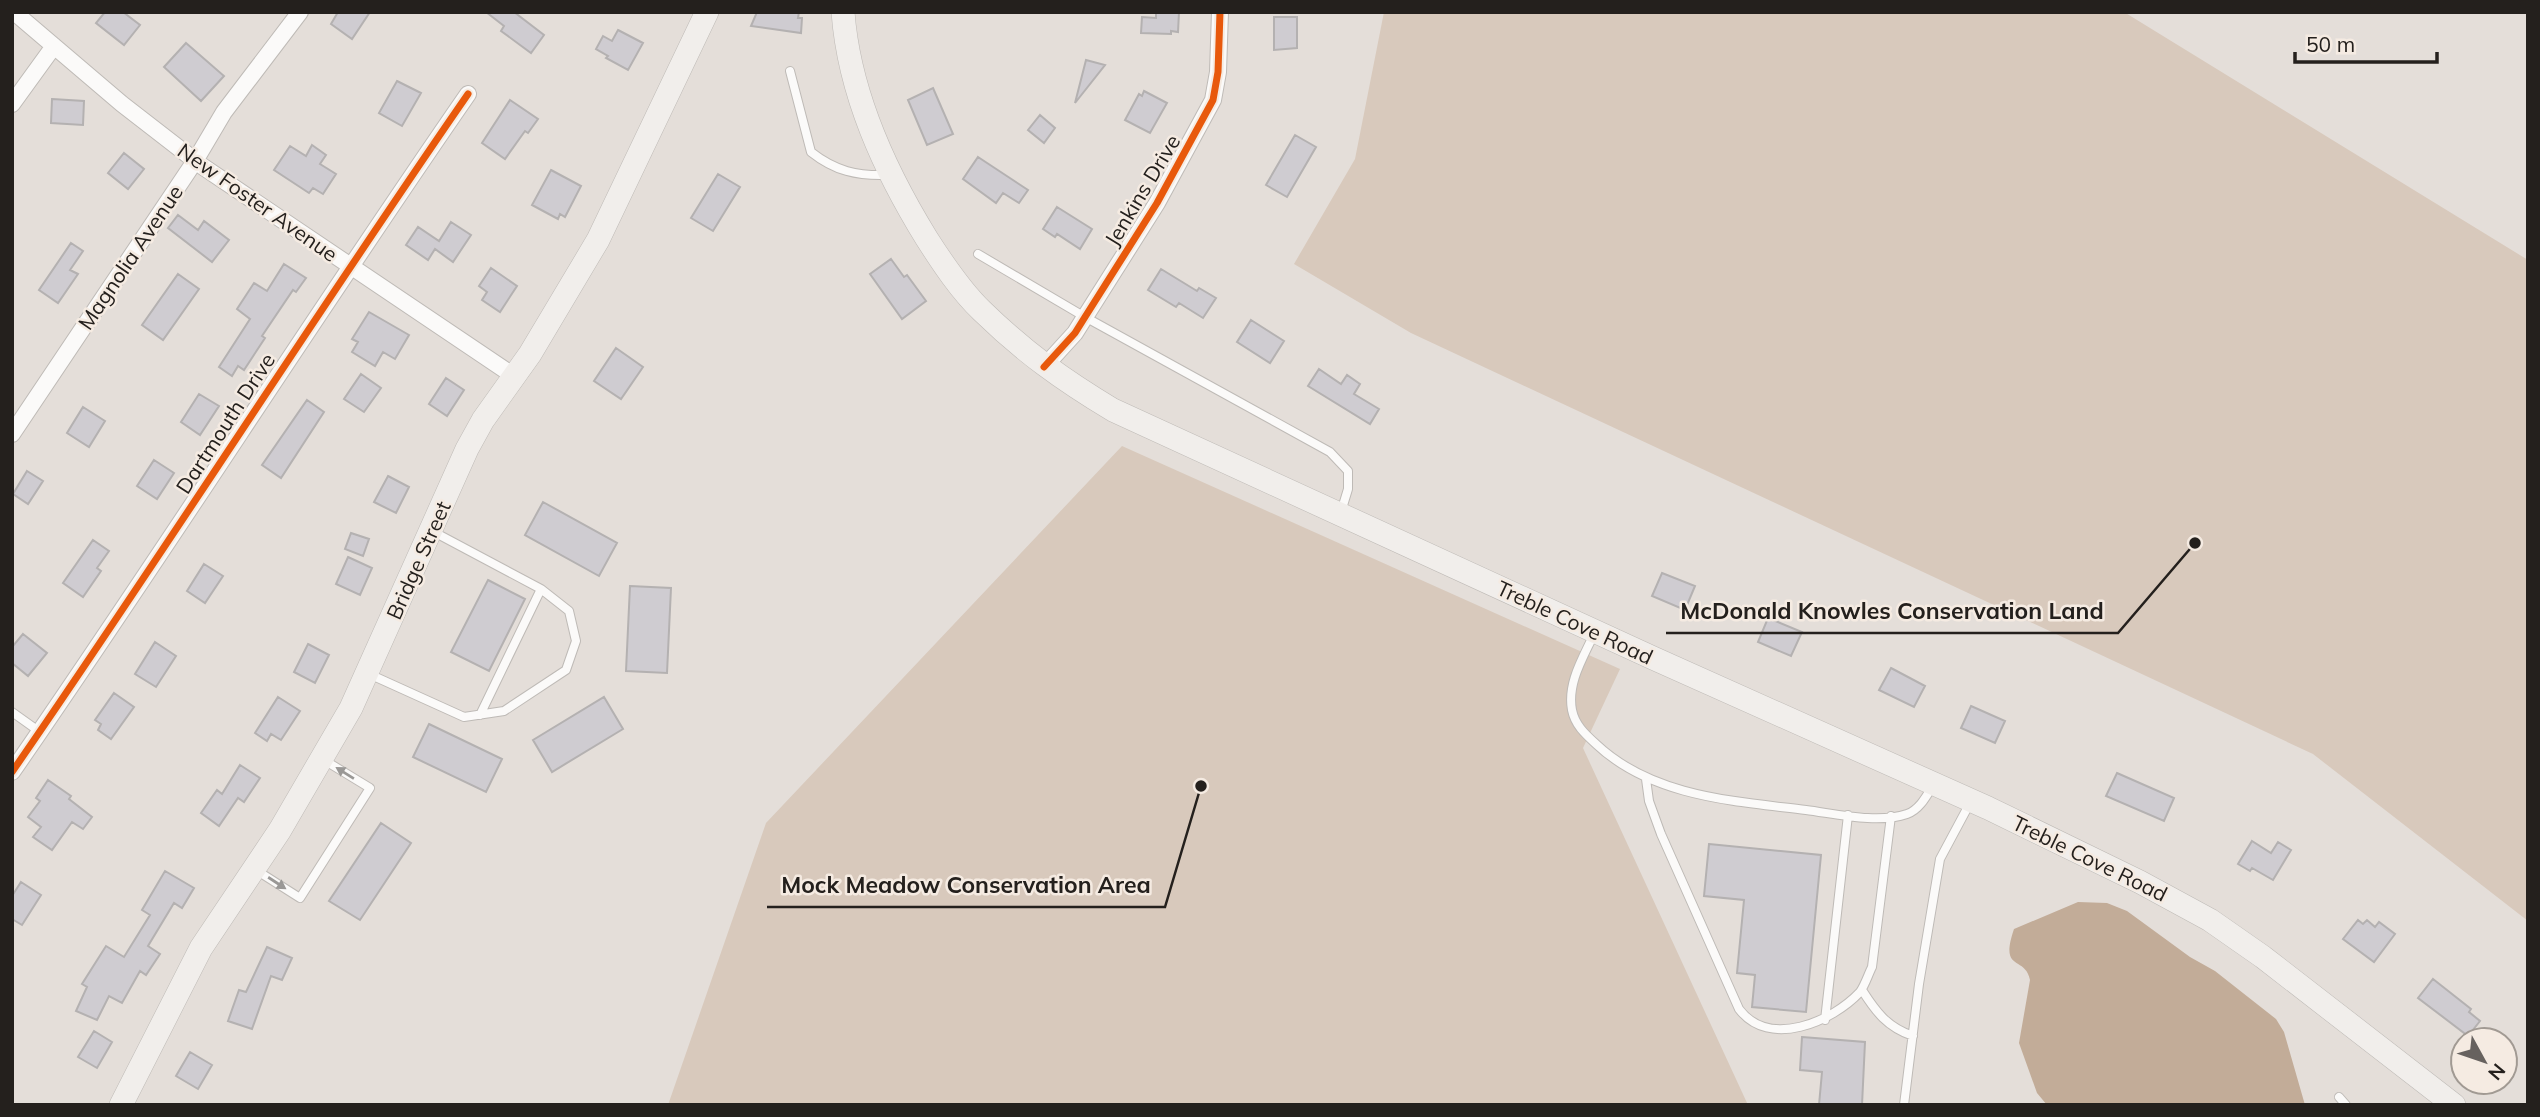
<svg xmlns="http://www.w3.org/2000/svg" width="2540" height="1117" viewBox="0 0 2540 1117" font-family="Mulish,sans-serif">
  <style>
    .green { fill: #d8c9bc }
    .water { fill: #c2ac98 }
    .building { fill: #cfccd1; stroke: #b4b1b1; stroke-width: 2 }
    .lines { fill: none; stroke-linecap: round; stroke-linejoin: round }
    .service-casing { stroke: #bebab6; stroke-width: 10 }
    .minor-casing { stroke: #bebab6; stroke-width: 18 }
    .secondary-casing { stroke: #bebab6; stroke-width: 24 }
    .service { stroke: #fbfaf9; stroke-width: 8 }
    .minor { stroke: #fbfaf9; stroke-width: 16 }
    .secondary { stroke: #f1eeeb; stroke-width: 23 }
    .cycleway-casing { stroke: #f5ebe2; stroke-width: 11 }
    .cycleway { stroke: #e8590c; stroke-width: 7 }
    .oneway { fill: #9a9896 }
    .labels { text-anchor: middle; dominant-baseline: central; stroke-width: 5; stroke-linejoin: round; paint-order: stroke }
    .street-label { font-size: 21px; fill: #24201d; stroke: #f5ebe2 }
    .leader { fill: none; stroke: #24201d; stroke-width: 2.5 }
    .callout-dot { fill: #24201d; stroke: #f5ebe2; stroke-width: 2.5 }
    .callout-label { font-size: 23px; text-anchor: middle; font-weight: bold; fill: #24201d; stroke: #f5ebe2; stroke-width: 5; stroke-linejoin: round; paint-order: stroke }
  </style>
  <rect width="100%" height="100%" fill="#e4ded9"/>
  <!-- green -->
  <path class="green" d="M1384 12H2124L2528 260V921L2313 754 1411 333 1294 264 1355 159Z
    M1122 446 1620 669 1583 748 1748 1105H668L766 823Z"/>
  <!-- water -->
  <path class="water" d="M2078 902 2107 903 2127 911 2190 957 2215 971 2276 1019 2284 1032 2305 1105H2047L2037 1093 2019 1043 2030 980C2025 955 1999 973 2014 929Z"/>
  <!-- building -->
  <path class="building" d="M105 12H123L140 25 124 45 96 23Z
    M338 12H370L352 39 331 24Z
    M486 12H514L544 35 531 53 501 31 504 26Z
    M757 12H799L798 18H802L801 33 751 26Z
    M1156 12H1179L1178 32 1171 31V34L1141 33 1142 17 1156 18Z
    M1274 17H1297V48L1274 50Z
    M618 30 643 43 628 70 606 58 608 56 596 49 603 36 612 41Z
    M186 43 224 76 201 101 164 67Z
    M1086 60 1105 65 1075 103Z
    M397 81 421 93 402 126 379 113Z
    M933 88 953 134 927 145 908 100Z
    M1144 91 1167 103 1150 133 1125 120 1139 94 1142 96Z
    M52 99 84 101 83 125 51 123Z
    M510 100 538 119 528 133 525 131 505 159 482 143Z
    M1040 115 1055 128 1044 143 1028 130Z
    M1295 135 1316 147 1287 197 1266 185Z
    M312 145 326 155 320 164 336 174 323 194 313 188 309 193 274 170 290 146 306 156Z
    M124 153 144 169 128 189 108 173Z
    M978 157 1028 190 1019 203 1003 193 996 203 963 179Z
    M551 170 581 186 565 217 560 214 558 219 532 205Z
    M718 174 740 187 713 231 691 218Z
    M1057 207 1092 229 1080 249 1057 234 1055 237 1043 229Z
    M178 215 198 230 204 221 229 240 212 262 168 228Z
    M451 222 471 235 453 262 435 249 428 260 406 245 418 227 439 241Z
    M71 243 83 251 70 270 78 274 58 303 39 290Z
    M891 259 904 277 907 275 926 301 902 319 870 274Z
    M284 264 306 278 296 292 293 290 262 336 265 338 244 370 238 366 232 376 219 367 250 319 237 309 254 283 267 291Z
    M491 268 517 286 500 312 482 300 487 292 479 286Z
    M1161 269 1197 291 1199 288 1216 298 1203 318 1179 303 1176 307 1148 290Z
    M178 274 199 289 163 340 142 325Z
    M369 312 409 335 395 359 383 352 375 366 352 352 358 342 352 339Z
    M1251 320 1284 341 1270 363 1237 342Z
    M616 348 643 367 621 399 594 381Z
    M1319 369 1341 384 1347 375 1360 384 1354 394 1379 409 1370 424 1308 386Z
    M361 374 381 388 364 412 344 399Z
    M446 378 464 390 447 416 429 404Z
    M199 394 219 406 200 435 181 422Z
    M307 400 324 412 281 478 262 465Z
    M83 407 105 421 89 447 67 433Z
    M154 460 174 473 157 499 137 486Z
    M27 471 43 481 28 504 13 494Z
    M388 476 409 487 396 513 374 502Z
    M543 502 617 543 599 576 525 535Z
    M351 533 369 539 363 556 345 549Z
    M93 540 109 551 97 568 101 571 83 597 63 583Z
    M348 557 372 568 360 595 336 584Z
    M204 564 223 576 205 603 187 591Z
    M1662 573 1695 586 1685 610 1652 596Z
    M488 580 525 599 489 671 451 652Z
    M630 586 671 588 667 673 626 671Z
    M1768 618 1802 632 1791 656 1758 642Z
    M23 634 47 653 28 676 12 663V647Z
    M155 642 176 656 156 687 135 674Z
    M308 644 329 655 315 683 294 672Z
    M1891 668 1925 686 1914 707 1879 690Z
    M114 693 134 707 111 739 98 730 101 724 95 720Z
    M278 697 300 711 281 740 271 734 267 741 255 733Z
    M604 697 623 729 552 772 533 740Z
    M1971 706 2005 721 1995 743 1961 728Z
    M429 724 502 759 486 792 413 757Z
    M240 765 260 778 244 802 238 798 219 826 201 813 217 790 222 794Z
    M2117 773 2174 798 2164 821 2106 796Z
    M48 780 71 796 69 799 92 817 83 829 72 822 52 850 33 837 41 827 28 817 40 801 36 798Z
    M381 823 411 843 360 920 329 901Z
    M2252 841 2271 853 2278 842 2291 850 2273 880 2252 868 2250 871 2238 864Z
    M1709 844 1821 855 1806 1012 1752 1007 1755 975 1737 973 1744 900 1704 896Z
    M165 871 194 888 182 908 174 903 148 946 160 954 146 975 140 971 122 1003 109 996 97 1020 76 1011 87 987 82 984 106 946 124 957 150 915 142 910Z
    M21 882 41 895 22 925 12 919V896Z
    M2358 920 2363 924 2367 920 2375 927 2379 922 2395 934 2374 962 2343 939Z
    M267 947 292 958 282 980 271 976 252 1029 228 1021 239 990 246 992Z
    M2433 979 2471 1009 2469 1012 2480 1021 2468 1036 2418 998Z
    M94 1031 112 1042 97 1068 78 1057Z
    M1802 1037 1865 1042 1862 1105H1819L1822 1072 1800 1070Z
    M190 1052 212 1065 198 1089 176 1076Z"/>
  <g class="lines">
    <defs>
      <path id="service" d="M790 71 811 152C835 171 857 176 887 175
        M978 254 1085 317 1330 452 1348 471V489L1341 512
        M1594 634C1583 658 1567 683 1572 710 1575 725 1585 734 1596 744 1652 797 1734 801 1806 810 1837 814 1878 824 1907 814 1919 810 1926 797 1932 787
        M369 674 464 717 504 711 566 670 576 641 569 611 541 589 432 531
        M12 712 40 732
        M480 715 541 589
        M1646 779 1649 801 1661 834 1739 1009C1769 1049 1832 1022 1860 992 1865 985 1868 975 1872 967L1891 816
        M256 870 300 898 370 788 324 760
        M1862 990C1876 1012 1887 1027 1913 1036
        M1825 1020 1848 815
        M2339 1097 2346 1105
        M1904 1105 1919 984 1940 859 1970 803"/>
      <path id="minor" d="M14 12 122 104 202 166 514 376
        M12 104 54 46
        M1044 367 1075 333 1085 317 1157 203 1213 100 1218 72 1220 12
        M12 434 195 161 224 112 300 12
        M12 772C167 548 313 318 468 94"/>
      <path id="secondary" d="M843 12C849 94 885 171 927 239 943 264 961 291 982 311 1024 352 1063 380 1113 410L1653 658 1988 808 2140 882 2210 920 2263 957 2454 1105
        M121 1105 201 948 280 830 351 708 467 449 483 420 530 354 598 240 707 12"/>
    </defs>
    <!-- service casing -->
    <use href="#service" class="service-casing"/>
    <!-- minor casing -->
    <use href="#minor" class="minor-casing"/>
    <!-- secondary casing -->
    <use href="#secondary" class="secondary-casing"/>
    <!-- service -->
    <use href="#service" class="service"/>
    <!-- minor -->
    <use href="#minor" class="minor"/>
    <!-- secondary -->
    <use href="#secondary" class="secondary"/>
    <defs>
      <path id="cycleway" d="M1044 367 1075 333 1085 317 1157 203 1213 100 1218 72 1220 12
        M12 772C167 548 313 318 468 94"/>
    </defs>
    <!-- cycleway casing -->
    <use href="#cycleway" class="cycleway-casing"/>
    <!-- cycleway -->
    <use href="#cycleway" class="cycleway"/>
  </g>
  <!-- one-way arrows -->
  <defs><path id="oneway-solid" d="M-6-.8H1V-3.2L6.5 0L1 3.2V.8H-6Z" transform="scale(1.75)"/></defs>
  <g class="oneway">
    <use href="#oneway-solid" transform="translate(345 773) rotate(-148)"/>
    <use href="#oneway-solid" transform="translate(277 883) rotate(33)"/>
  </g>
  <g class="labels">
    <!-- street labels -->
    <g class="street-label">
      <text transform="translate(1142 190) rotate(-59)">Jenkins Drive</text>
      <text transform="translate(258 202) rotate(35)">New Foster Avenue</text>
      <text transform="translate(130 257) rotate(-56)">Magnolia Avenue</text>
      <text transform="translate(225 423) rotate(-57)">Dartmouth Drive</text>
      <text transform="translate(418 560) rotate(-66)">Bridge Street</text>
      <text transform="translate(1575 622) rotate(25)">Treble Cove Road</text>
      <text transform="translate(2090 858) rotate(26)">Treble Cove Road</text>
    </g>
  </g>
  <!-- callouts -->
  <path class="leader" d="M2195 543L2118 633H1666M1201 786L1165 907H767"/>
  <g class="callout-dot">
    <circle cx="2195" cy="543" r="7"/>
    <circle cx="1201" cy="786" r="7"/>
  </g>
  <g class="callout-label">
    <text x="1892" y="619">McDonald Knowles Conservation Land</text>
    <text x="966" y="893">Mock Meadow Conservation Area</text>
  </g>
  <!-- border -->
  <rect width="2540" height="1117" fill="none" stroke="#24201d" stroke-width="28"/>
  <!-- north arrow -->
  <g transform="translate(2484 1061) rotate(130)"><circle r="33" fill="#f5ebe2" stroke="#a19a93" stroke-width="2"/>
  <path d="M0-5L12 26L0 18L-12 26Z" fill="#67625f"/>
  <text y="-10" font-size="19" font-weight="bold" text-anchor="middle" fill="#24201d">N</text>
  </g>
  <!-- scale -->
  <path d="M2295 52v10h142v-10" fill="none" stroke="#24201d" stroke-width="3.5"/>
  <text x="2306" y="52" font-size="21" fill="#24201d" stroke="#f5ebe2" stroke-width="5" paint-order="stroke">50 m</text>
</svg>
